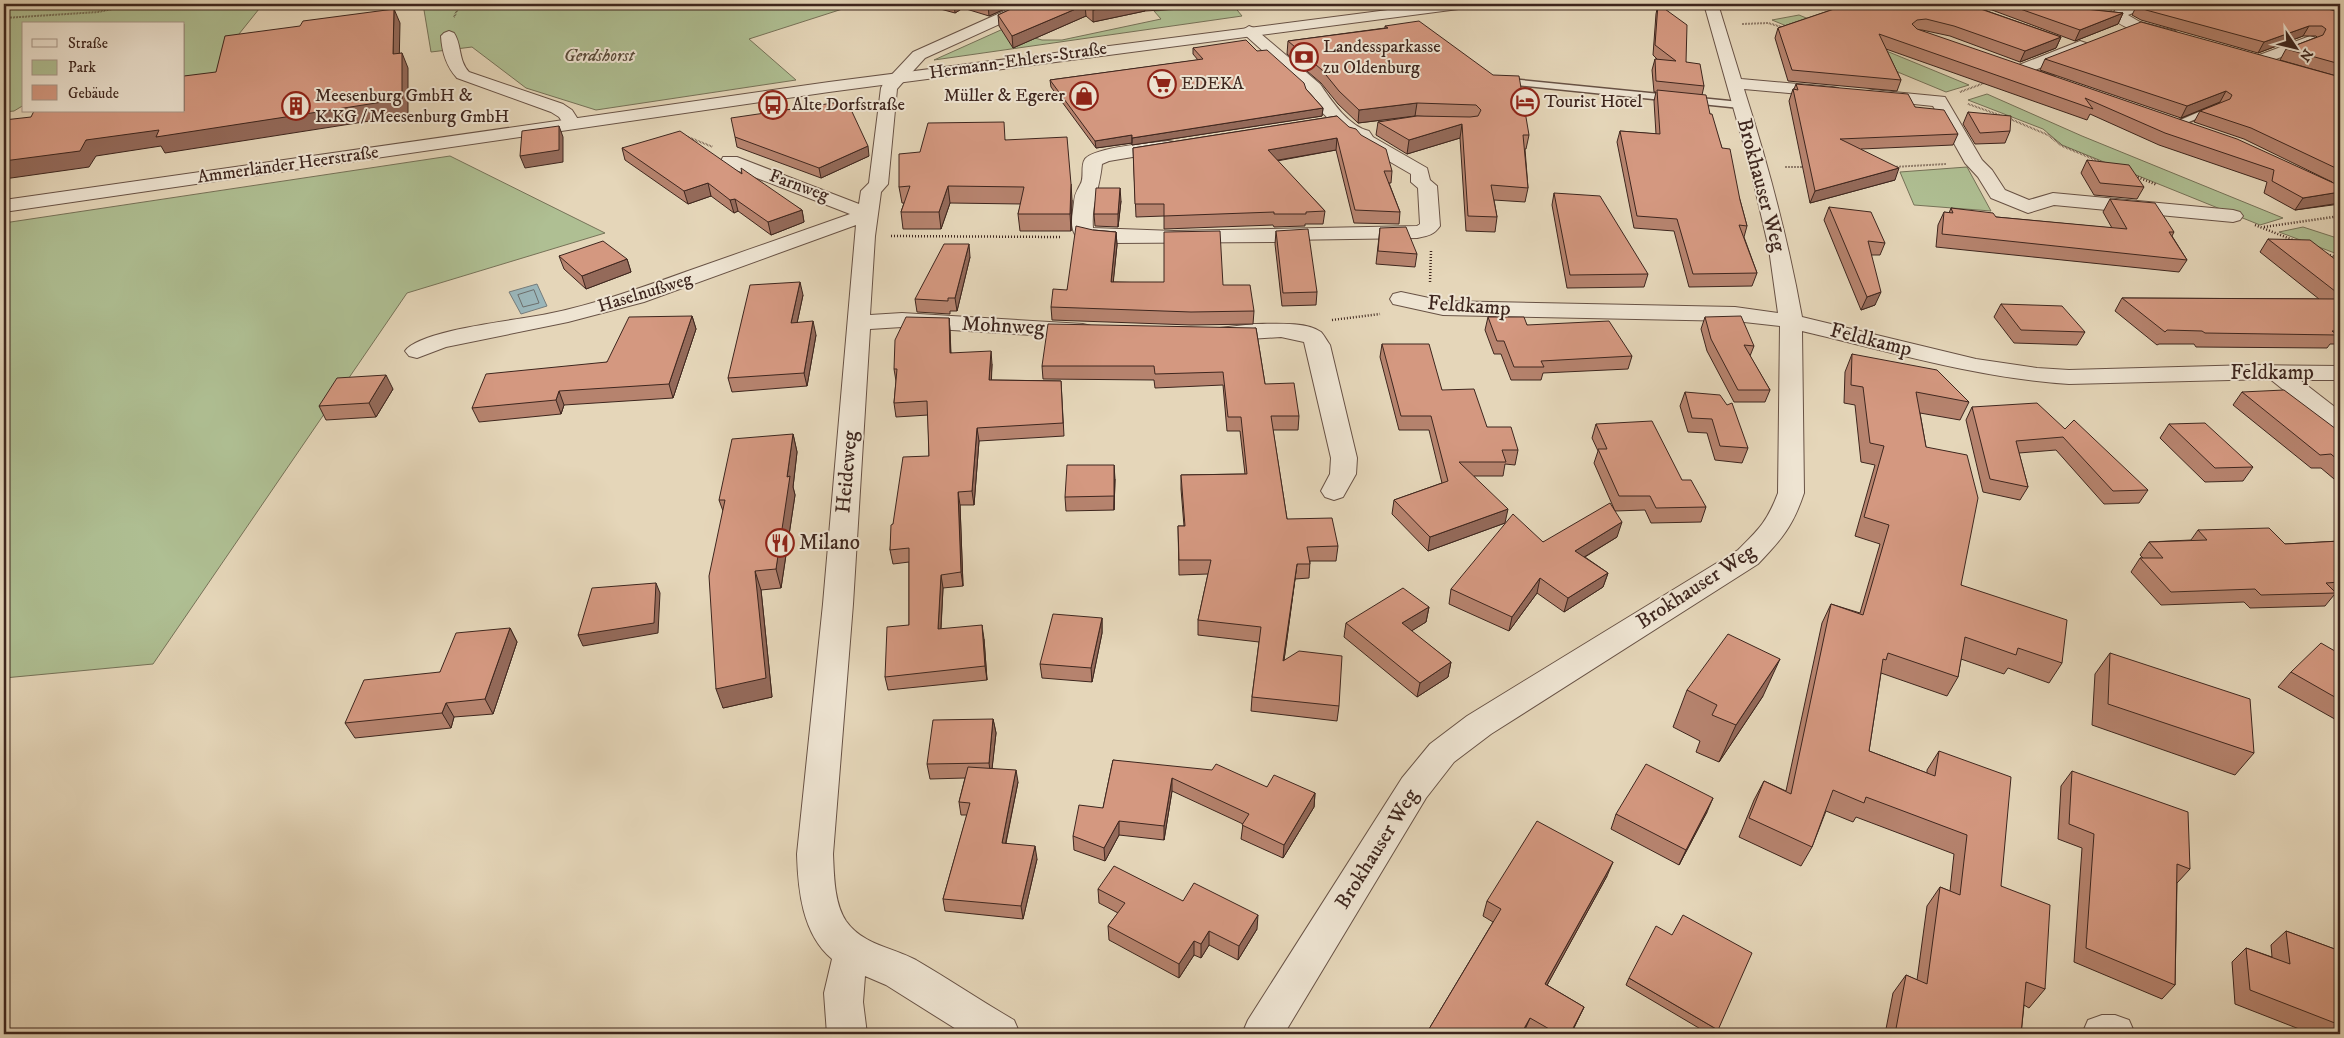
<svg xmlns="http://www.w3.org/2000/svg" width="2344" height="1038" viewBox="0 0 2344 1038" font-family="'IM FELL DW Pica',serif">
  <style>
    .green { fill: #afbf93; stroke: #767258 }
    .water { fill: #9ab6ba; stroke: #757c7c }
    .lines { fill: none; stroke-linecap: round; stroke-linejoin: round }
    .shore { stroke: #6c6e6c; stroke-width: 1 }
    .service-casing { stroke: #685245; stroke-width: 3 }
    .minor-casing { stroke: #685245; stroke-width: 2 }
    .tertiary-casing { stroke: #685245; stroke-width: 2 }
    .path-far1 { stroke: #3e261e; stroke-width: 2; stroke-dasharray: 0.5 1; stroke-linecap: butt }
    .path { stroke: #3e261e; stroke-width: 2.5; stroke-dasharray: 1 2; stroke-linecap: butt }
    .service { fill: #eee4d2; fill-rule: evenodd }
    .minor { fill: #eee4d2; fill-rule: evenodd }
    .tertiary { fill: #eee4d2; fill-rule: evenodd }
    .wall { fill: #b6836e; stroke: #3e261e }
    .shaded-wall { fill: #946a5a; stroke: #3e261e }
    .building { fill: #d49880; stroke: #3e261e }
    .labels { text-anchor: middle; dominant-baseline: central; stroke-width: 4; stroke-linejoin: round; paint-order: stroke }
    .far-poi-label { font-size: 18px; fill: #3e261e; stroke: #eee4d2; text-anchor: start }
    .far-park-label { font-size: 18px; font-style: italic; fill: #5a4c3b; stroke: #eee4d2 }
    .far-street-label { font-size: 18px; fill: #3e261e; stroke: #eee4d2 }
    .street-label { font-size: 21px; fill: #3e261e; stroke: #eee4d2 }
    .poi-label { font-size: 21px; fill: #3e261e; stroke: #eee4d2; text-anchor: start }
  </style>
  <rect width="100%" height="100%" fill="#e5d6b9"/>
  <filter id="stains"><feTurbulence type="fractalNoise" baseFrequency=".004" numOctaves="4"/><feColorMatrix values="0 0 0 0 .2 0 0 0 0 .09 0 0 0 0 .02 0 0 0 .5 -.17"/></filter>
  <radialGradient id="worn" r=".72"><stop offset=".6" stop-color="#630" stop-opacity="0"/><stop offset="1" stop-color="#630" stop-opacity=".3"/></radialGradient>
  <!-- green -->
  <path class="green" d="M4 4H268H263L227 49 232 71 184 86V24H24V105L14 111 4 112Z
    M423 4H858L749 39 796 80 596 110 526 88 472 47 431 52Z
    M1233 5 1242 16 934 60 1003 29 1042 40H1062L1161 19 1154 11Z
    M1799 15 1969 85 1946 92 1772 20Z
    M1987 94 2082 136 2283 218 2260 225 2062 145 2043 129 1968 100Z
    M450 156 605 233 407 293 153 664 4 678V223Z
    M1967 167 1991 211 1914 205 1900 172Z
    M2303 227 2340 239V255L2279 232Z"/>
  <!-- water -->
  <path class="water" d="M537 284 547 306 521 314 509 292Z"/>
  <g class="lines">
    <!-- shore -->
    <path class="shore" d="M534 290 539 303 523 307 518 295Z"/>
    <defs>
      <path id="service" d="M1500 78 1740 102 1745 105 1740 108 1497 83V79Z
        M2215 105 2218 106V110L2179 126 2176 127 2171 124Z"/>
      <path id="minor" d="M1020 4H1039L1037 7 925 58 904 81 897 89 888 184 881 192 875 236 870 315 902 313 1083 324 1091 326 1094 331 1091 336 1083 338 902 327 870 329 853 604 833 854C834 875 834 903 846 921 863 945 892 947 916 960 949 979 981 1001 1014 1020L1020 1034H964L886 985 865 976 863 1002 867 1034H827L824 993 832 959C802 934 798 889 797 854L823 604 856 225 644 302 568 322 446 347 417 358 409 356 405 351C418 332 500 322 524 318 580 310 635 290 688 271 742 252 796 233 850 214L723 165 721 161 723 157H737L859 204 861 191 869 183 881 88 883 84 913 52Z
        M1704 4H1718L1741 79 1832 87 1838 88 1840 92 1838 96 1832 97 1744 89C1768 164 1788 239 1802 317L1976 359 2037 368 2069 370 2252 365 2340 366V380H2300L2340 411V430L2331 428 2270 379 2069 384C1978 378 1891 352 1802 331L1804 493C1793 526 1782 539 1758 564L1491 734 1454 762 1426 798 1284 1034H1242L1248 1020 1402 778 1430 744 1467 716 1738 550C1759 529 1767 522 1778 493L1780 326 1735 321 1443 315 1393 304 1390 299 1393 294 1401 292 1443 301 1735 307 1778 313 1769 249 1750 167Z
        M2129 4H2150L2148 7 2128 15 2140 22 2175 31 2178 34 2175 37 2170 39C2153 34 2124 32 2112 17L2116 8Z
        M1249 26 1254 28 1320 84C1331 100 1348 126 1369 131L1373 137 1427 168 1430 180 1437 186 1440 226C1434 235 1427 236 1417 238L1284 240 1275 242 1115 243 1094 241 1076 236C1069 227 1073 213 1074 202 1075 193 1076 193 1080 185 1085 178 1080 166 1085 159 1095 147 1151 143 1168 141L1174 142 1177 146 1174 150 1109 161 1102 164C1100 187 1091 205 1093 228L1174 231 1417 226 1420 224 1418 188 1411 182V174L1361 145 1356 139C1344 136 1307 100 1305 89L1244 34 1241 31Z
        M449 31 454 33C462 45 458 60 469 72L563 104 572 110 581 124 578 128H566L559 117 551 112 457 78C446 66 442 52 441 36L444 33Z
        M2310 36 2316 38 2318 41 2316 44 2260 65 2254 63 2252 60 2254 57Z
        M2080 41 2086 43 2088 46 2086 49 2035 70 2054 76 2056 80 2054 84H2042L2014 73 2012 70 2014 67Z
        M1873 90 1945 97 1982 160 1992 170 2005 190 2029 200 2053 193 2233 210 2240 212 2243 216 2240 220 2233 222 2054 205 2028 213 1991 198 1978 177 1965 163 1933 106 1867 99 1865 95 1867 91Z
        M1254 324C1272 324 1306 321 1321 332 1324 335 1327 341 1330 345L1357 458 1356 474 1343 497 1334 500 1325 497 1321 491 1330 474 1331 458 1304 342 1281 337 1219 341 1211 339 1208 334 1211 329Z
        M2102 1015H2115L2129 1020 2135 1034H2082L2088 1020Z"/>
      <path id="tertiary" d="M1434 4H1473L1466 8 829 92 4 212V200L829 82Z"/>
    </defs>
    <!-- service casing -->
    <use href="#service" class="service-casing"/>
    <!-- minor casing -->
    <use href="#minor" class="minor-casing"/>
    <!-- tertiary casing -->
    <use href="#tertiary" class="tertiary-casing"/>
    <!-- path-far1 -->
    <path class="path-far1" d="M1489 8 1525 4
      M454 17 460 4
      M4 18 98 12 136 4
      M1742 24 1768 23 1785 28
      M1960 92 1987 82
      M1968 104 2002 116
      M2008 118 2048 135 2062 146 2103 163
      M688 137 713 147
      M1785 167H1806
      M1893 167 1946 164"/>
    <!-- path -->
    <path class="path" d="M2135 176 2157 185
      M2255 225 2293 240
      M2264 227 2340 216
      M891 236 1060 237
      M2327 254 2340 259
      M1430 282 1431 251
      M1332 320 1380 314"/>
    <!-- service -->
    <use href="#service" class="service"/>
    <!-- minor -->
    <use href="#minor" class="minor"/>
    <!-- tertiary -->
    <use href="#tertiary" class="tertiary"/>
  </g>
  <!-- wall -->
  <path class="wall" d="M922 4H1016L989 16 963 8 955 13Z
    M1022 4H1208V7L1145 11 1093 22 1086 16 1013 48 999 26 998 15Z
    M1658 4 1686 62 1704 86 1702 95 1710 114 1722 148 1740 200 1747 226 1744 237 1757 273 1752 286 1689 287 1674 231 1634 228 1617 142 1620 131 1656 134 1654 101 1656 92H1654L1652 70 1655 59 1658 60 1653 55 1656 14Z
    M1849 4H2123L2115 6 2112 10 2073 6 2085 9 2123 13 2118 24 2075 41 1992 10 1976 7 2061 37 2056 48 2020 62 1950 36 1922 30H1919L2332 182 2244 139 2194 122 2200 111 2220 102 2181 118 2040 70 2045 59 2340 77V204L2295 210 2264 193 2267 182 2159 145 2090 114 2087 120 1886 49 1901 80 1897 91 1788 81 1775 38 1778 28Z
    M2340 4V77L2280 60 2286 49 2317 37 2316 36H2303L2258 53 2141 20 2132 15 2137 5Z
    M1385 26 1529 135 1526 149H1525L1528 188 1525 202 1494 200 1497 217 1495 232 1466 231 1460 138 1407 154 1376 135 1378 122 1433 117 1415 116 1358 123 1338 104 1321 83 1287 54 1288 41 1385 28Z
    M1193 48 1257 51 1306 89 1323 108 1322 116 1132 145V143L1096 148 1051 87 1050 80 1198 60 1193 54Z
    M1796 84 1915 107 1958 134 1953 145 1861 149 1895 180 1810 203 1789 101 1793 89H1794Z
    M1968 112 2010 131 2005 143 1975 144 1963 124Z
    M1337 116 1392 171 1391 183H1389L1400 212 1399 224 1354 223 1336 150 1277 161 1325 211 1323 224H1305V226L1274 227 1273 225 1164 229V216L1136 217 1133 148Z
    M735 137 869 156 821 178 737 147Z
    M1006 140 1072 200 1071 231H1020L1018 214 1021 204 950 203 941 229H903L901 212 904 203H902L899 187 920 152Z
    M622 148 742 174 802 210 804 222 771 235 738 211 734 213 711 196 688 204 625 160Z
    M2087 160 2144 187 2137 199 2094 195 2081 173Z
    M1554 193 1648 274 1644 287 1567 288 1552 205Z
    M2110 199 2174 232 2172 236 2187 260 2179 272 1936 247 1938 225 1944 212 1949 213 1951 208 1996 217 2112 228 2103 212Z
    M1121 201 1118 227 1095 226 1094 214Z
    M1829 207 1885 243 1880 255H1871L1875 305 1861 310 1824 220Z
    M1380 228 1417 254 1415 267 1376 264Z
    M1093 230 1116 232 1117 245 1113 282 1223 285 1254 311 1253 324 1191 325 1052 320 1051 307 1067 290Z
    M1276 231 1317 292 1316 305 1282 306 1275 244Z
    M2268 239 2340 263V344H2330L2327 348 2196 347 2194 344H2159L2157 345 2115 311 2122 298 2319 299 2260 252Z
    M559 256 627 259 631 272 586 289 564 269Z
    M970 257 957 311H950V314L917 312 915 299Z
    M803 295 797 323 816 335 807 386 732 392 728 378Z
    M2001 304 2085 332 2077 345 2014 343 1994 317Z
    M692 316 696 329 673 398 564 405 561 414 479 422 472 408 607 362Z
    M1488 317 1527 325 1632 356 1628 369 1543 373 1541 380H1511L1501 354H1494L1485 330Z
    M1705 317 1754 346 1750 356 1770 390 1765 402H1734L1707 351 1701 329Z
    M949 318 950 331 951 353 992 364 991 380 1061 381 1064 436 979 441 974 505H960L963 586 943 588 941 629 984 639 987 680 888 690 885 677 909 625V562L893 564 890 550 893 524 929 456 928 415 896 417 894 403 896 381 894 369Z
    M1256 328 1265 384 1299 416 1298 430H1273L1287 519 1338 546 1336 561H1310L1309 578 1295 579 1284 660 1339 706 1337 721 1251 711 1252 697 1259 642 1198 635V620L1208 574 1179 575 1178 526H1184L1181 489V475L1245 474 1240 431H1227L1223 385 1155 388 1154 380 1043 379 1042 366Z
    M1382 344 1442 390 1487 427 1518 450 1515 465 1505 464 1503 476H1474L1505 523 1428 551 1392 514 1394 500 1442 483 1429 430H1399L1380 357Z
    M1852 354 1969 402 1960 420 1920 413 1926 447 1961 585 2062 663 2049 683 2008 668 2004 674 1961 659 1958 677 1947 696 1881 673 1869 751 1927 773V770L1939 751 2001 886 2045 989 2029 1008 2024 1005 2021 1034H1885L1893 993 1906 975 1917 980 1927 906 1940 887 1950 891 1954 854 1856 817 1853 822 1826 811 1812 847 1801 866 1739 837 1754 800 1764 781 1786 791 1822 623 1831 604 1860 613 1880 544 1855 536 1875 465 1861 462 1855 405 1844 403 1845 372Z
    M393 389 376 417 326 420 319 406Z
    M1685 392 1748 448 1742 463 1715 460 1707 433 1688 432 1680 406Z
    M2242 392 2340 432V484L2321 468H2311L2233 405Z
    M1972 407 2065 429 2148 490 2139 503 2104 504 2056 450 2019 453 2028 487 2020 500 1983 492 1966 420Z
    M1596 424 1682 480 1706 507 1701 522 1651 523 1645 510 1615 511 1594 463 1598 451 1592 438Z
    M2169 424 2253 467 2243 481 2205 482 2160 438Z
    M793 434 797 452 793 487 795 495 781 588 761 590 772 697 723 708V511L719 500Z
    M1115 479 1114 510 1066 511 1065 497Z
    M2198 530 2285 544 2340 541V595H2334L2325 606 2250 608 2244 602 2161 605 2131 572 2140 558H2143L2140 555 2149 542 2191 540Z
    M1617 537 1585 557 1608 573 1603 587 1564 612 1537 593 1509 631 1449 604 1451 589 1543 542Z
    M1429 607 1426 622 1411 631 1451 662 1448 677 1417 697 1344 637 1346 623Z
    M1102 618V633L1092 682 1042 678 1040 664Z
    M510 628 517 642 493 714 454 717 451 728 355 738 345 723 440 672Z
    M2110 653 2254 753 2235 775 2092 725 2095 674Z
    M2340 654V722L2278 687 2291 672Z
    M1687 690 1763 696 1719 762 1696 752 1700 741 1673 727Z
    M993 719 996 733 992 768 1018 782 1006 843 1037 859 1023 919 945 911 943 899 967 815H961L959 802 965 778 930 779 927 764Z
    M1113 760 1267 787 1315 793 1314 807 1283 858 1241 839 1243 824 1172 791 1164 840 1119 835 1105 861 1074 850 1073 836 1103 808Z
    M2072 771 2190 869 2177 883 2175 985 2162 999 2074 962 2082 848 2058 839 2061 786Z
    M1707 812 1679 865 1611 829 1616 814Z
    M1607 876 1547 985 1584 1007 1571 1034H1530L1525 1031 1523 1034H1426L1493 922 1483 916 1487 901Z
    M1098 889 1183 901 1257 929 1238 960 1209 945 1201 958 1194 955 1179 978 1109 940 1108 926 1118 913 1099 903Z
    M2286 931 2340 951V1034H2312L2235 1004 2232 962 2246 948 2272 957 2271 945Z
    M1629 978 1718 1030 1716 1034H1709L1626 985Z"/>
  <!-- shaded-wall -->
  <path class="shaded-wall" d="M954 4H962L963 8 955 13Z
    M988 4H1016L989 16Z
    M1125 4H1145V11L1093 22V10Z
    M2115 4H2123L2115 6 2112 10Z
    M1085 5 1086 16 1013 48 1012 36Z
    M394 9 400 23 399 69 393 54Z
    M2123 13 2118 24 2075 41 2080 30Z
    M2309 26 2303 36 2258 53 2264 42Z
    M2061 37 2056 48 2020 62 2025 51Z
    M402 53 408 68V115L165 153 161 146 96 156 89 167 4 179V161L86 140Z
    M2226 91 2220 102 2181 118 2187 106Z
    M1417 103 1415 116 1358 123 1359 110Z
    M1323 108 1322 116 1132 145V138Z
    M1462 124 1460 138 1407 154 1409 140Z
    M559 126 563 137V162L525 168 520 156Z
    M1132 135V143L1096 148 1095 141Z
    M1337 138 1336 150 1267 162 1268 150Z
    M868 146 869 156 821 178 819 168Z
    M1899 168 1895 180 1810 203 1815 191Z
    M708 183 711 196 688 204 684 191Z
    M1071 184 1072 200 1071 231 1070 214Z
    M948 186 950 203 941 229 939 212Z
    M1120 188 1121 201 1118 227V214Z
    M2340 192V203L2295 210 2303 198Z
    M735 199 738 211 734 213 730 200Z
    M802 210 804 222 771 235 768 222Z
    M1116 232 1117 245 1112 295 1111 282Z
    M969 244 970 257 957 311 955 298Z
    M627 259 631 272 586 289 582 276Z
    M800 282 803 295 794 337 791 323Z
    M1881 292 1875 305 1861 310 1867 297Z
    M692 316 696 329 673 398 669 384Z
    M949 318 950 331 951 366 950 353Z
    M813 321 816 335 807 386 804 373Z
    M991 351 992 364 991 393 989 380Z
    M386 375 393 389 376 417 369 403Z
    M559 391 564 405 561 414 556 400Z
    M977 428 979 441 974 505 972 491Z
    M793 434 797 452 793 487 795 495 781 588 776 569 787 477Z
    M1114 465 1115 479 1114 510Z
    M958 492 960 505 963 586 961 572Z
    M1508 509 1505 523 1428 551 1430 537Z
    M1622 522 1617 537 1571 565 1575 551Z
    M1297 564 1295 579 1282 675 1283 661Z
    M755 571 761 590 772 697 723 708 716 689Z
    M1608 573 1603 587 1564 612 1568 598Z
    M941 575 943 588 940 643 938 629Z
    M1540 578 1537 593 1509 631 1512 617Z
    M656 583 660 593 658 633 583 646 578 635Z
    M1429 607 1426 622 1400 638 1402 623Z
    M1102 618V633L1092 682 1091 668Z
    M982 625 984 639 987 680 985 666Z
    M510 628 517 642 493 714 485 699Z
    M1780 659 1763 696 1719 762 1736 725Z
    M1451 662 1448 677 1417 697 1420 683Z
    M446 703 454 717 451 728 442 713Z
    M993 719 996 733 991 778 989 763Z
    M1016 770 1018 782 1003 856 1002 843Z
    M1172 778V791L1164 840V826Z
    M1315 793 1314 807 1283 858 1284 845Z
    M1713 798 1707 812 1679 865 1686 850Z
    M1119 821V835L1105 861 1104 848Z
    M1035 846 1037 859 1023 919 1021 906Z
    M1613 862 1607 876 1540 998 1545 984Z
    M1258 915 1257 929 1238 960 1239 946Z
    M1209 931V945L1201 958V944Z
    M1194 941V955L1179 978V964Z
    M1584 1007 1571 1034H1570Z
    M1530 1018 1523 1034H1521Z"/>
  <!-- building -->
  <path class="building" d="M1022 4H1125L1093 10 1085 5 1012 36 998 15Z
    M1658 4 1687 25 1686 62 1700 64 1704 86 1656 81 1655 59 1676 61 1655 45Z
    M1849 4H1963L1972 6 2061 37 2025 51 1954 26 1926 19 1917 20 1912 24 1917 29 2237 139 2340 186V192L2303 198 2272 181 2274 170 2165 133 2085 98 2093 109 1879 34 1901 80 1792 70 1778 28Z
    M2006 4H2066L2085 9 2123 13 2080 30Z
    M2141 4H2307L2340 12V64L2286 49 2323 35 2326 29 2322 26H2309L2264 42 2146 10 2137 5Z
    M394 9 393 54 402 53V99L156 137 159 130 86 140 80 151 4 161V120L31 117 34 111H184V76L216 72 225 36 300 26 303 21Z
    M1419 21 1493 75 1519 76 1529 135H1523L1528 188 1491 185 1497 217 1468 216 1462 124 1409 140 1378 122 1417 116 1470 117 1478 116 1481 110 1476 105 1417 103 1359 110 1339 91 1322 70 1288 41 1388 28 1385 26Z
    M2141 22 2340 77V170L2251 128 2200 111 2230 99 2232 95 2226 91 2187 106 2045 59Z
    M1246 40 1257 51 1267 50 1304 83 1306 89 1323 108 1132 138V135L1095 141 1050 80 1203 59 1193 48Z
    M1796 84 1908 94 1915 107 1944 110 1958 134 1840 139 1899 168 1815 191 1793 89 1798 90Z
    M1657 90 1706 95 1710 114H1712L1722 148 1730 149 1740 200 1747 226 1739 225 1757 273 1693 274 1677 219 1637 216 1620 131 1660 134Z
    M847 101 868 146 819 168 735 137 731 118Z
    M1968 112 2011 116 2010 131 1980 133Z
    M1337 116 1349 127 1356 129 1361 135 1386 149 1392 171H1384L1400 212 1355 210 1337 138 1268 150 1325 211 1306 212V214H1274V212L1164 216V204H1135L1133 148Z
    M1004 122 1005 140 1067 137 1071 184 1070 214H1018L1024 187 948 186 939 212H901L910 186 899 187V154L920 152 928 123Z
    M559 126V150L520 156 522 131Z
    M680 131 742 174 741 168 802 210 768 222 735 199 730 200 708 183 684 191 622 148Z
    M2087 160 2129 165 2144 187 2100 183Z
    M1096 188H1120L1118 214H1094Z
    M1554 193 1600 196 1648 274 1570 275Z
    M2110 199 2155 203 2174 232H2169L2187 260 1942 234 1944 212 1953 213 1951 208 1993 213 1996 217 2127 229Z
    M1829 207 1871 212 1885 243 1868 241 1881 292 1867 297Z
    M1076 226 1093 230 1116 232 1111 282H1164V232L1220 231 1223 285H1250L1254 311 1191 312 1051 307 1053 289 1067 290Z
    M1406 227 1417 254 1378 251 1380 228Z
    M1308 229 1317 292 1283 293 1276 231Z
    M2268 239 2310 240 2340 263V295Z
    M603 241 627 259 582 276 559 256Z
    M944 244H969L955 298H948V301L915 299Z
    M800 282 791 323 813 321 804 373 728 378 750 285Z
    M2122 298 2340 299V331H2332L2337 335 2205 333 2202 331 2167 330 2165 332Z
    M2001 304 2062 306 2085 332 2021 330Z
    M692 316 669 384 559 391 556 400 472 408 486 374 607 362 629 317Z
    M1741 316 1754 346 1744 345 1770 390H1738L1711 339 1705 317Z
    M906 317 949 318 950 353 991 351 989 380 1061 381 1063 423 977 428 972 491 958 492 961 572 941 575 938 629 982 625 985 666 885 677 887 627 909 625V548L890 550 891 525 893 524 903 457 929 456 927 401 894 403 897 369H894L895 340Z
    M1488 317H1524L1527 325 1609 321 1632 356 1541 361 1544 367H1514L1504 341H1497Z
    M1048 324 1256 328 1265 384 1294 383 1299 416H1271L1287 519 1332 518 1338 546 1307 547 1310 564H1297L1283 661 1299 651 1342 656 1339 706 1252 697 1261 627 1198 620 1211 560H1179L1178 526H1185L1181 475 1247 474 1241 417H1228L1223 372 1155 374 1154 366H1042Z
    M1382 344H1429L1442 390 1474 389 1487 427H1511L1518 450H1502L1506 462H1459L1508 509 1430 537 1394 500 1448 481 1431 416H1401Z
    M1852 354 1937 370 1969 402 1916 392 1926 447 1967 455 1978 498 1961 585 2067 620 2062 663 2018 648 2016 655 1965 637 1958 677 1888 653 1886 660 1883 659 1869 751 1935 776 1939 751 2011 777 2001 886 2050 905 2045 989 2026 982 2021 1034H1895L1906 975 1927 984 1940 887 1960 895 1967 835 1866 797 1864 803 1833 790 1812 847 1749 818 1764 781 1791 794 1831 604 1863 615 1889 525 1864 517 1884 446 1870 443 1863 387 1851 385Z
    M386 375 369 403 319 406 337 378Z
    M2284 390 2340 432V462L2331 454 2320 455 2242 392Z
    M1685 392 1720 395 1727 405 1732 403 1748 448 1720 446 1712 419 1692 418Z
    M2037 403 2065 429 2074 420 2148 490 2113 491 2063 437 2016 441 2028 487 1990 479 1972 407Z
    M1652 421 1682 480H1691L1706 507 1656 508 1650 496H1619L1598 449H1607L1596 424Z
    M2205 423 2253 467 2215 468 2169 424Z
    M793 434 787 477 790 476 776 569 755 571 766 678 716 689 709 576 725 500H719L732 439Z
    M1067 465H1114V496L1065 497Z
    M1610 503 1622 522 1575 551 1608 573 1568 598 1540 578 1512 617 1451 589 1513 514 1543 542Z
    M2269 528 2285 544 2340 541V582L2326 583 2336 593 2261 595 2255 589 2171 592 2140 558H2163L2149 542 2207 540 2198 530Z
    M656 583 654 623 578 635 592 588Z
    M1403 588 1429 607 1402 623 1451 662 1420 683 1346 623Z
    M1053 614 1102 618 1091 668 1040 664Z
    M510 628 485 699 446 703 442 713 345 723 364 680 440 672 456 633Z
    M1728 634 1780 659 1736 725 1712 715 1717 705 1687 690Z
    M2321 643 2340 654V700L2291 672Z
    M2110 653 2250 699 2254 753 2108 704Z
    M993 719 989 763 927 764 933 720Z
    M1113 760 1212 770 1216 764 1267 787 1274 775 1315 793 1284 845 1242 825 1249 814 1172 778 1164 826 1119 821 1104 848 1073 836 1079 805 1103 808Z
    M1646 764 1713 798 1686 850 1616 814Z
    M968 767 1016 770 1002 843 1035 846 1021 906 943 899 970 803 959 802Z
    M2072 771 2188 812 2190 869 2177 864 2175 985 2086 948 2094 834 2069 824Z
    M1537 821 1613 862 1545 984 1584 1007 1570 1034H1558L1530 1018 1521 1034H1426L1501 909 1487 901Z
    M1114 866 1183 901 1194 883 1258 915 1239 946 1209 931 1201 944 1194 941 1179 964 1108 926 1125 903 1098 889Z
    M1683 915 1752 953 1718 1030 1629 978 1656 926 1672 935Z
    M2286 931 2340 951V1025L2250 990 2246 948 2290 964Z
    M1830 1029 1840 1034H1828Z"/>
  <!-- icons -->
  <defs>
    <symbol id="bank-ring" viewBox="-11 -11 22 22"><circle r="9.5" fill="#eee4d2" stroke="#8f2418" stroke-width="1.5"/><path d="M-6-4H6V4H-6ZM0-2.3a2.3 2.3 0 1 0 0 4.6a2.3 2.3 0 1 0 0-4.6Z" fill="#8f2418"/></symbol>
    <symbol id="supermarket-ring" viewBox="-11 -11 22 22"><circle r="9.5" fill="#eee4d2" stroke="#8f2418" stroke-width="1.5"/><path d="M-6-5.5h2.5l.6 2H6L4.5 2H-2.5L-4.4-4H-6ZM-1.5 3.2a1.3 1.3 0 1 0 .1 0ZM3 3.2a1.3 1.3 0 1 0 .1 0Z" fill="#8f2418"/></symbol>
    <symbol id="shop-ring" viewBox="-11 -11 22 22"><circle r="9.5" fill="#eee4d2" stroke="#8f2418" stroke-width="1.5"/><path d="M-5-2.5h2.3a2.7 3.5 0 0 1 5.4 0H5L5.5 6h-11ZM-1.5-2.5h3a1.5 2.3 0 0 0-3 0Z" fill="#8f2418"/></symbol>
    <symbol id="hotel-ring" viewBox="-11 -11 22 22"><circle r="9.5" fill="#eee4d2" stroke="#8f2418" stroke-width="1.5"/><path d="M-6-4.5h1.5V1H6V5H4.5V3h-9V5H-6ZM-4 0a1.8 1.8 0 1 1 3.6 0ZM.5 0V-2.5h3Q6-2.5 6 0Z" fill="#8f2418"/></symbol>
    <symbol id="bus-ring" viewBox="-11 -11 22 22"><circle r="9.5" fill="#eee4d2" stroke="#8f2418" stroke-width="1.5"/><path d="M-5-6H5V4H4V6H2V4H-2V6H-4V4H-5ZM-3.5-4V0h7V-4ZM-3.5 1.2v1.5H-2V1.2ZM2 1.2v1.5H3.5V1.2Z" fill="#8f2418"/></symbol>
    <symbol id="building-ring" viewBox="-11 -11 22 22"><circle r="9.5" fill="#eee4d2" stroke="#8f2418" stroke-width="1.5"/><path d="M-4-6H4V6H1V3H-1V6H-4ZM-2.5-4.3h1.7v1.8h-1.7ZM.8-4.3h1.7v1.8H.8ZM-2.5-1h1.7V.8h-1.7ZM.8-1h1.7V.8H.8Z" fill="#8f2418"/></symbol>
    <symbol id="restaurant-ring" viewBox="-11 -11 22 22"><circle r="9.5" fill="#eee4d2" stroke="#8f2418" stroke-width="1.5"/><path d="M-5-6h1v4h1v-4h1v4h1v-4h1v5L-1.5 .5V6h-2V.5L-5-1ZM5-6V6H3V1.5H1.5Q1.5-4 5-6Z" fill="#8f2418"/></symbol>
  </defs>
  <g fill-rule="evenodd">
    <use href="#bank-ring" x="1288" y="41" width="32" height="32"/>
    <use href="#supermarket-ring" x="1146" y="68" width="32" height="32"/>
    <use href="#shop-ring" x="1068" y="80" width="32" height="32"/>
    <use href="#hotel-ring" x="1509" y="86" width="32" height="32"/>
    <use href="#bus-ring" x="757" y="89" width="32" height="32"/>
    <use href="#building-ring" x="280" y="90" width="32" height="32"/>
    <use href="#restaurant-ring" x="764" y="527" width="32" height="32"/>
  </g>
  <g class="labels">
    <!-- far-poi labels -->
    <g class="far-poi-label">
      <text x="1323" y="47">Landessparkasse<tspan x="1323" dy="21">zu Oldenburg</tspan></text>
      <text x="1181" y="84">EDEKA</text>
      <text x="315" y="96">Meesenburg GmbH &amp;<tspan x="315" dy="21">K.KG / Meesenburg GmbH</tspan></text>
      <text x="1065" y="96" text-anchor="end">Müller &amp; Egerer</text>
      <text x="1544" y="102">Tourist Hotel</text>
      <text x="792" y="105">Alte Dorfstraße</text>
    </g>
    <!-- far-park labels -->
    <g class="far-park-label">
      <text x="599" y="56">Gerdshorst</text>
    </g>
    <!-- far-street labels -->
    <g class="far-street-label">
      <text transform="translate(1018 61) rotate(-8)">Hermann-Ehlers-Straße</text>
      <text transform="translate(288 165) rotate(-8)">Ammerländer Heerstraße</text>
      <text transform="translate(799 186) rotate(20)">Farnweg</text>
      <text transform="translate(645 293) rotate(-17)">Haselnußweg</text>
    </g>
    <!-- street labels -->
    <g class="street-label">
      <text transform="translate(1761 185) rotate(75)">Brokhauser Weg</text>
      <text transform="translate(1469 306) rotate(4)">Feldkamp</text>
      <text transform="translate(1003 326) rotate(3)">Mohnweg</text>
      <text transform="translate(1871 340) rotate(14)">Feldkamp</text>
      <text x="2272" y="373">Feldkamp</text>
      <text transform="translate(847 472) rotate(-85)">Heideweg</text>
      <text transform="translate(1696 587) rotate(-33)">Brokhauser Weg</text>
      <text transform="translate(1377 849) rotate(-58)">Brokhauser Weg</text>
    </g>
    <!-- poi labels -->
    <g class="poi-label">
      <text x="799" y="543">Milano</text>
    </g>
  </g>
  <!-- margin -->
  <rect width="2344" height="1038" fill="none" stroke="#e5d6b9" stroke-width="20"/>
  <rect x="5" y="5" width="2334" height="1028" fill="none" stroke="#3e261e" stroke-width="2.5"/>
  <rect x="10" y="10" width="2324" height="1018" fill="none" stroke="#3e261e"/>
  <!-- legend -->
  <rect x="22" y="22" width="162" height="90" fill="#eee4d2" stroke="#a8988a"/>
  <rect x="32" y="39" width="25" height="8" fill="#eee4d2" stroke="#a8988a"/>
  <text x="68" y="48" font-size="15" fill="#3e261e">Straße</text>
  <rect x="32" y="60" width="25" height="15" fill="#afbf93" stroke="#a8988a"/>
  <text x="68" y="72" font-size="15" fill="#3e261e">Park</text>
  <rect x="32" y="85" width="25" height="15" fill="#d49880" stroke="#a8988a"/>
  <text x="68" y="98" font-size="15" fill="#3e261e">Gebäude</text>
  <!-- north arrow -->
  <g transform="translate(2296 48) rotate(125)" stroke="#eee4d2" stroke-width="4" paint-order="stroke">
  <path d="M0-4L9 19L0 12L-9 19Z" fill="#3e261e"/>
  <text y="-8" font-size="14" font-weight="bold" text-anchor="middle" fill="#3e261e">N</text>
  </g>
  <rect width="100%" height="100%" filter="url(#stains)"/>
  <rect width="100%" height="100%" fill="url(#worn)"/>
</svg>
